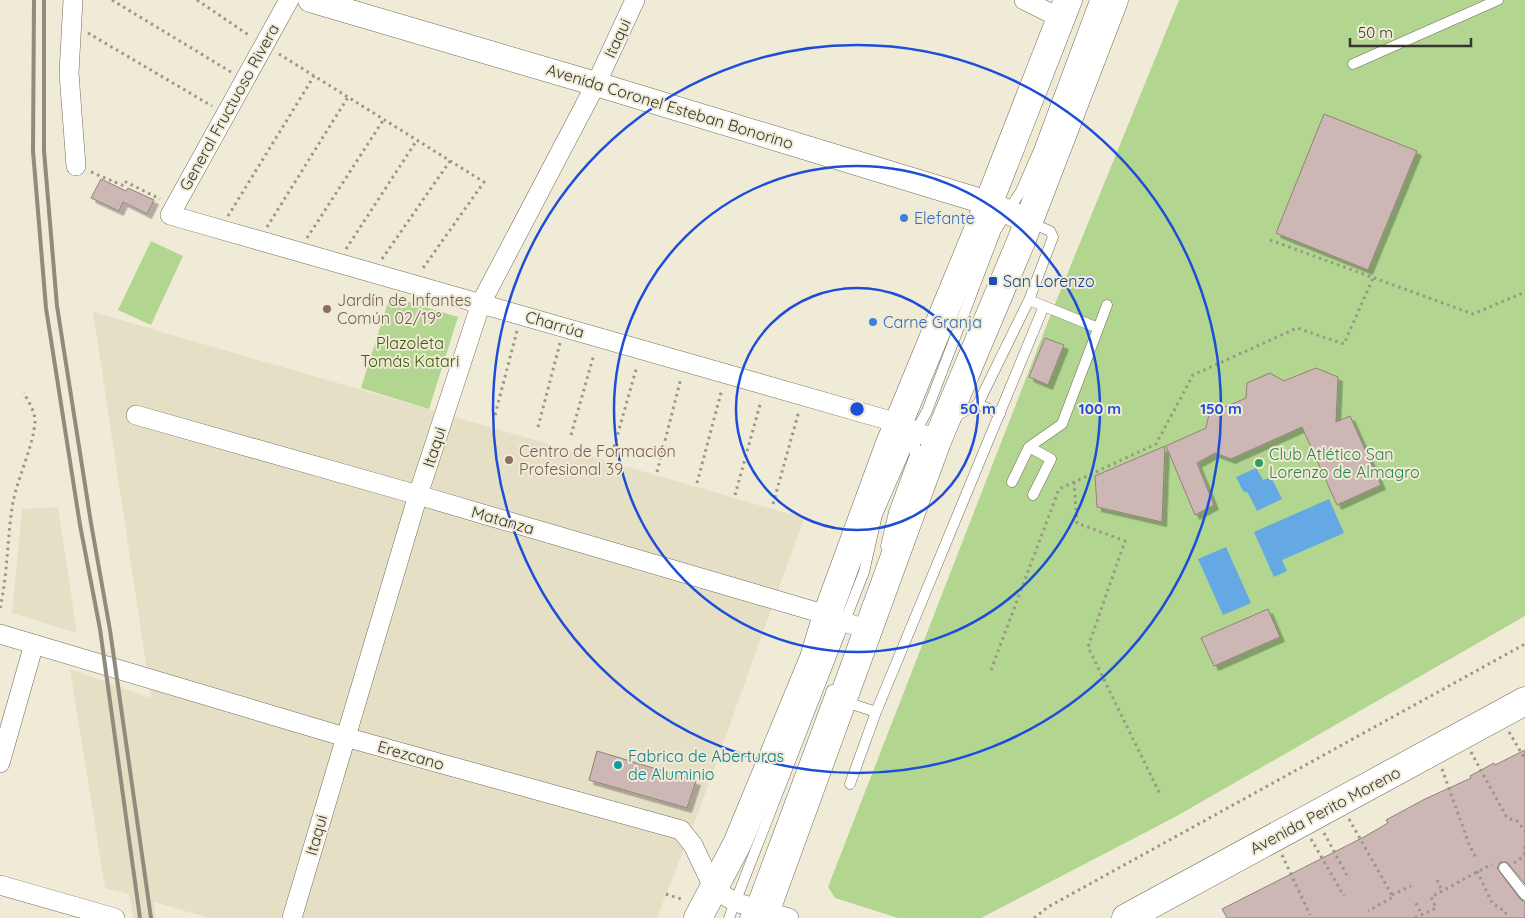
<svg xmlns="http://www.w3.org/2000/svg" width="1525" height="918" viewBox="0 0 1525 918" font-family="Quicksand,sans-serif">
  <style>
    .built { fill: #e5e0c5 }
    .green { fill: #b2d690 }
    .water { fill: #64a8e4 }
    .building { fill: #cdb7b4; stroke: #947f7c; filter: url(#shadow) }
    .lines { fill: none; stroke-linecap: round; stroke-linejoin: round }
    .service-casing { stroke: #6f6b59; stroke-width: 11 }
    .minor-casing { stroke: #6f6b59; stroke-width: 20 }
    .tertiary-casing { stroke: #6f6b59; stroke-width: 25 }
    .secondary-casing { stroke: #6f6b59; stroke-width: 29 }
    .path { stroke: #9a9688; stroke-width: 3; stroke-dasharray: 2.5 4; stroke-linecap: butt }
    .service { stroke: #fff; stroke-width: 10 }
    .minor { stroke: #fff; stroke-width: 19 }
    .tertiary { stroke: #fff; stroke-width: 24 }
    .secondary { stroke: #fff; stroke-width: 28 }
    .rail { stroke: #8f8b7d; stroke-width: 4 }
    .ring { fill: none; stroke: #1d4ed8; stroke-width: 2.5 }
    .shop-dot { fill: #3f7fe0; stroke: #f0ebd7; stroke-width: 2 }
    .transit-dot { fill: #1a4fb4; stroke: #f0ebd7; stroke-width: 2 }
    .education-dot { fill: #8d6e63; stroke: #f0ebd7; stroke-width: 2 }
    .leisure-dot { fill: #2e9e5b; stroke: #f0ebd7; stroke-width: 2 }
    .culture-dot { fill: #0f9aa8; stroke: #f0ebd7; stroke-width: 2 }
    .labels { text-anchor: middle; dominant-baseline: central; stroke-width: 4; stroke-linejoin: round; paint-order: stroke }
    .street-label { font-size: 16px; fill: #37352d; stroke: #f0ebd7 }
    .shop-label { font-size: 16px; fill: #366cbe; stroke: #f0ebd7; text-anchor: start }
    .transit-label { font-size: 16px; fill: #164399; stroke: #f0ebd7; text-anchor: start }
    .education-label { font-size: 16px; fill: #785e54; stroke: #f0ebd7; text-anchor: start }
    .park-label { font-size: 16px; fill: #3b5d07; stroke: #f0ebd7 }
    .leisure-label { font-size: 16px; fill: #27864d; stroke: #f0ebd7; text-anchor: start }
    .culture-label { font-size: 16px; fill: #0d838f; stroke: #f0ebd7; text-anchor: start }
    .centre { fill: #1d4ed8; stroke: #f0ebd7; stroke-width: 2.5 }
    .ring-label { font-size: 15px; text-anchor: middle; font-weight: bold; fill: #1d4ed8; stroke: #f0ebd7; stroke-width: 4; stroke-linejoin: round; paint-order: stroke }
  </style>
  <defs>
    <filter id="shadow"><feDropShadow dx="4.5" dy="4.5" stdDeviation="0" flood-color="#0004"/></filter>
  </defs>
  <rect width="100%" height="100%" fill="#f0ebd7"/>
  <!-- built -->
  <path class="built" d="M93 312 804 518 699 811 657 918H209L154 902 156 918H133L129 894 105 888 70 669 151 698Z
    M58 507 77 633 12 613 22 509Z"/>
  <!-- green -->
  <path class="green" d="M1179 0H1525V616L1175 817 981 918H898L835 898 828 887 1053 309Z
    M151 241 183 256 151 325 118 310Z
    M390 296 458 317 429 409 361 388Z"/>
  <!-- water -->
  <path class="water" d="M1256 468 1263 480 1271 477 1282 499 1257 511 1248 493 1243 491 1236 477Z
    M1329 499 1344 533 1282 560 1287 571 1274 577 1254 532Z
    M1226 547 1251 603 1223 615 1198 559Z"/>
  <!-- building -->
  <path class="building" d="M1324 114 1417 151 1368 270 1276 233Z
    M101 179 126 191 128 188 154 200 147 214 123 202 119 211 91 198Z
    M1045 338 1064 345 1048 385 1029 377Z
    M1316 368 1338 377 1336 422 1350 416 1381 485 1337 505 1302 427 1231 459 1215 453 1197 463 1214 505 1195 515 1166 446 1206 428 1209 414 1246 398 1247 383 1270 373 1284 381Z
    M1165 446 1162 522 1097 507 1095 476Z
    M1268 609 1280 637 1214 666 1201 638Z
    M1525 750V884L1507 862H1500L1497 868 1520 899 1525 902V918H1227L1222 909 1364 837 1388 823 1386 820 1423 800 1471 778 1470 776 1494 763 1495 765Z
    M597 751 696 781 687 808 589 780Z"/>
  <g class="lines">
    <defs>
      <path id="service" d="M1353 64 1498 0
        M1029 300 1098 328
        M978 404 1000 414
        M952 418 978 404 1029 300 1053 237 1050 231 1029 222
        M1029 447 1051 459 1033 495
        M1012 482 1029 447 1062 424 1107 305
        M886 546 894 512 915 455V435
        M843 701 876 712
        M850 784 876 712 1044 306
        M1504 868 1525 895
        M729 918 864 572 877 515 905 451 927 411 996 230 1021 191 1039 150 1095 0
        M745 918 751 907 832 690"/>
      <path id="minor" d="M73 0 69 73 76 166
        M289 0 170 215 898 423 937 441
        M1024 0 1060 18
        M136 415 418 495 827 615 869 631
        M0 634 345 737 681 830 693 845 714 889 735 902 789 918
        M0 763 34 644
        M0 885 115 918
        M292 918 418 495 481 303 596 84 635 0"/>
      <path id="tertiary" d="M310 0 596 84 988 203 1028 221"/>
      <path id="secondary" d="M698 918 737 844 814 658 827 615 889 446 980 225 1068 0
        M763 918 937 441 1022 239 1114 0
        M1126 918 1525 701"/>
    </defs>
    <!-- service casing -->
    <use href="#service" class="service-casing"/>
    <!-- minor casing -->
    <use href="#minor" class="minor-casing"/>
    <!-- tertiary casing -->
    <use href="#tertiary" class="tertiary-casing"/>
    <!-- secondary casing -->
    <use href="#secondary" class="secondary-casing"/>
    <!-- path -->
    <path class="path" d="M112 0 231 72
      M197 0 250 36
      M88 33 212 106
      M279 54 484 182 421 271
      M91 172 124 186 126 182 160 199
      M228 216 314 76
      M267 227 348 97
      M307 238 384 119
      M1270 240 1473 314 1525 292
      M346 249 417 140
      M382 259 450 161
      M495 415 517 331
      M538 427 560 343
      M571 435 594 354
      M614 447 637 366
      M657 472 681 378
      M1074 482 1077 523 1125 541 1088 647 1160 794
      M697 483 722 389
      M735 495 761 401
      M773 504 799 411
      M0 608C8 573 7 537 13 502 18 477 34 444 35 421 35 411 28 401 24 393
      M991 670 1059 489 1156 444 1193 375 1297 328 1344 344 1373 278
      M1509 732 1525 759
      M1471 752 1507 818 1517 821 1525 831
      M1442 769 1469 844 1476 858
      M1349 819 1393 897 1368 911
      M1324 833 1349 879
      M1311 839 1344 896
      M1282 855 1310 915
      M1514 863 1524 856 1525 846
      M1477 871 1492 903 1506 912 1504 918
      M1437 880 1442 891
      M666 894 684 900
      M1392 895 1411 886
      M1416 903 1422 915
      M1034 918 1048 907 1525 644
      M1415 918 1436 908 1431 897 1492 864"/>
    <!-- service -->
    <use href="#service" class="service"/>
    <!-- minor -->
    <use href="#minor" class="minor"/>
    <!-- tertiary -->
    <use href="#tertiary" class="tertiary"/>
    <!-- secondary -->
    <use href="#secondary" class="secondary"/>
    <!-- rail -->
    <path class="rail" d="M34 0 33 151 46 308 80 525 100 629 140 918
      M44 0V151L57 306 91 523 110 630 151 918"/>
  </g>
  <!-- distance rings -->
  <g class="ring">
    <circle cx="857" cy="409" r="121"/>
    <circle cx="857" cy="409" r="243"/>
    <circle cx="857" cy="409" r="364"/>
  </g>
  <!-- markers -->
  <g class="shop-dot">
    <circle cx="904" cy="218" r="5"/>
    <circle cx="873" cy="322" r="5"/>
  </g>
  <rect class="transit-dot" x="988" y="276" width="10" height="10" rx="2.5"/>
  <g class="education-dot">
    <circle cx="327" cy="309" r="5"/>
    <circle cx="509" cy="460" r="5"/>
  </g>
  <circle class="leisure-dot" cx="1259" cy="463" r="5"/>
  <circle class="culture-dot" cx="618" cy="765" r="5"/>
  <g class="labels">
    <!-- street labels -->
    <g class="street-label">
      <text transform="translate(617 38) rotate(-65)">Itaqui</text>
      <text transform="translate(670 106) rotate(17)">Avenida Coronel Esteban Bonorino</text>
      <text transform="translate(229 107) rotate(-61)">General Fructuoso Rivera</text>
      <text transform="translate(555 324) rotate(16)">Charrúa</text>
      <text transform="translate(434 447) rotate(-72)">Itaqui</text>
      <text transform="translate(503 520) rotate(16)">Matanza</text>
      <text transform="translate(411 755) rotate(16)">Erezcano</text>
      <text transform="translate(1325 810) rotate(-28)">Avenida Perito Moreno</text>
      <text transform="translate(316 835) rotate(-74)">Itaqui</text>
    </g>
    <!-- shop labels -->
    <g class="shop-label">
      <text x="914" y="218">Elefante</text>
      <text x="883" y="322">Carne Granja</text>
    </g>
    <!-- transit labels -->
    <g class="transit-label">
      <text x="1003" y="281">San Lorenzo</text>
    </g>
    <!-- education labels -->
    <g class="education-label">
      <text x="337" y="300">Jardín de Infantes<tspan x="337" dy="18">Común 02/19°</tspan></text>
      <text x="519" y="451">Centro de Formación<tspan x="519" dy="18">Profesional 39</tspan></text>
    </g>
    <!-- park labels -->
    <g class="park-label">
      <text x="410" y="343">Plazoleta<tspan x="410" dy="18">Tomás Katari</tspan></text>
    </g>
    <!-- leisure labels -->
    <g class="leisure-label">
      <text x="1269" y="454">Club Atlético San<tspan x="1269" dy="18">Lorenzo de Almagro</tspan></text>
    </g>
    <!-- culture labels -->
    <g class="culture-label">
      <text x="628" y="756">Fabrica de Aberturas<tspan x="628" dy="18">de Aluminio</tspan></text>
    </g>
  </g>
  <circle cx="857" cy="409" r="8" class="centre"/>
  <g class="ring-label">
    <text x="978" y="414">50 m</text>
    <text x="1100" y="414">100 m</text>
    <text x="1221" y="414">150 m</text>
  </g>
  <!-- scale -->
  <path d="M1350 38v8h121v-8" fill="none" stroke="#37352d" stroke-width="2.5"/>
  <text x="1358" y="38" font-size="15" fill="#37352d" stroke="#f0ebd7" stroke-width="4" paint-order="stroke">50 m</text>
</svg>
